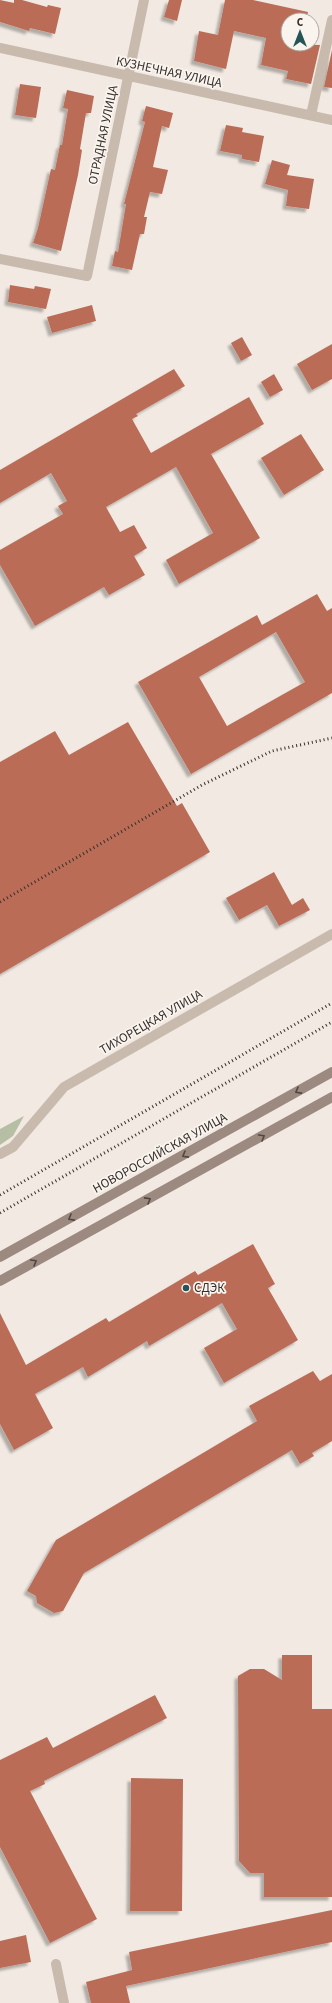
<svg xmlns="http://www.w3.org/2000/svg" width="332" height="2003" viewBox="0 0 332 2003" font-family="'Source Sans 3',sans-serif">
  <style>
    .green { fill: #b6bfa3 }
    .building { fill: #ba6c57; fill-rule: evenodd; filter: url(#shadow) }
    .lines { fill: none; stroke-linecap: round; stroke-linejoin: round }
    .minor { stroke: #c9baae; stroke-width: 10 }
    .secondary { stroke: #9c8980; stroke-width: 10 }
    .rail { stroke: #382f2c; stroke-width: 3; stroke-dasharray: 1 3; stroke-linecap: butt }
    .oneway { stroke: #514641 }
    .poi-dot { fill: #255456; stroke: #f9f4ee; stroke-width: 1.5 }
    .labels { text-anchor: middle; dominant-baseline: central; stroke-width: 3.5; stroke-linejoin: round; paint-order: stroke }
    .street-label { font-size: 13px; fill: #382f2c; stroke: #f9f4ee }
    .poi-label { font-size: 13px; fill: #382f2c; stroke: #f9f4ee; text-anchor: start }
  </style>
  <defs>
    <filter id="shadow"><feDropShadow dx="-3.5" dy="3.5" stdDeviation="1" flood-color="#0004"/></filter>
  </defs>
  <rect width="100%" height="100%" fill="#f1e9e2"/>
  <!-- green -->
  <path class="green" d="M24 1116 13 1136 0 1145V1129Z"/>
  <!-- building -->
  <path class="building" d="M0 0 14 3V0H22L47 7 48 5 61 8 55 34 30 28 29 31 0 22Z
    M169 0H182L177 21 164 17Z
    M225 0H253L308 12 306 20H288V44L320 45 311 84 286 79 288 71 261 65 266 38 234 31 226 69 194 61 199 31 218 35Z
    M332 50V88L324 87Z
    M20 84 41 87 36 118 15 115Z
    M67 90 94 96 91 113H86L80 149 82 150 78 175 61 251 33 243 38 228 51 169 55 170 60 145H62L68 109 63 108Z
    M146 106 173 113 169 128 162 126 153 167 168 170 162 194 150 192 144 217H147L144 234H140L132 270 112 266 115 251 118 252 126 204H124L145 122 142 121Z
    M226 125 243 128 242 132 264 136 259 162 242 159V155L220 151Z
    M272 160 290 165 287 175 314 179 309 209 286 206 288 190 265 184Z
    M10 285 34 289 35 286 51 289 46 309 8 302Z
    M92 305 96 321 52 333 47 317Z
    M242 337 252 355 241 361 231 343Z
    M332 344V379L312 390 297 364Z
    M174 369 185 386 136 414 138 416 132 419 151 453 249 397 264 424 211 454 260 538 179 584 166 560 213 533 176 467 106 507 120 532 134 525 147 548 134 556 145 575 109 595 104 587 35 626 0 565V550L63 514 58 506 67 501 51 473 0 503V470Z
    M274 374 283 390 270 397 261 382Z
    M301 434 324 470 284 495 261 458Z
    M317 594 327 611 332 608V693L191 774 138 682 257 615 262 625ZM276 632 305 682 227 726 199 677Z
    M128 722 177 806 182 803 210 852 0 974V762L55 731 69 755Z
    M274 872 292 905 303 898 310 910 279 926 267 905 239 920 226 898Z
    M253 1244 275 1284 268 1288 298 1340 224 1383 204 1348 237 1329 222 1303 149 1346 147 1341 88 1377 83 1367 35 1394 53 1428 14 1450 0 1424V1313L26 1365 106 1318 109 1322 195 1271 198 1275Z
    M313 1371 320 1381 332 1374V1441L312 1453 314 1456 300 1464 292 1450 84 1573 63 1611 54 1613 37 1603 36 1596 27 1591 56 1540 257 1421 249 1406Z
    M282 1655H312V1709H332V1897H264V1873H250L239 1861 238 1676 250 1669H264L282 1680Z
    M155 1695 167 1718 44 1781 45 1784 30 1791 97 1919 50 1943 0 1847V1760L47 1737 53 1748Z
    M131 1778 183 1779 182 1911H130Z
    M332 1910V1942L126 1986 130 2003H91L86 1982 132 1970 129 1952Z
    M26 1935 31 1962 0 1968V1941Z"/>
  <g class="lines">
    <!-- minor -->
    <path class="minor" d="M0 48 332 120
      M311 115 332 20
      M0 259 87 276 144 0
      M0 1154 13 1147 64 1087 332 934
      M56 1964 64 2003"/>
    <!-- secondary -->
    <path class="secondary" d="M0 1257 332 1072
      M0 1281 332 1097"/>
    <!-- rail -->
    <path class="rail" d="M0 902 202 785 272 751 332 738
      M0 1195 332 1003
      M0 1213 332 1022"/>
  </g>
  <!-- one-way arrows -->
  <defs><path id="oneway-chevron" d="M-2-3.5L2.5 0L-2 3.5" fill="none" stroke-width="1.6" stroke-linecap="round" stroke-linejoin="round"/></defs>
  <g class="oneway">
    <use href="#oneway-chevron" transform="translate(298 1091) rotate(151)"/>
    <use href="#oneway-chevron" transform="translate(262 1137) rotate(-30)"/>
    <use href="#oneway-chevron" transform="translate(185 1155) rotate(151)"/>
    <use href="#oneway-chevron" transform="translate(148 1200) rotate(-29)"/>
    <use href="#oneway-chevron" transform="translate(71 1218) rotate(151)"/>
    <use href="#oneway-chevron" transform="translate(34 1262) rotate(-30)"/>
  </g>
  <!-- markers -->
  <circle class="poi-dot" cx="186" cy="1288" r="4"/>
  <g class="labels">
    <!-- street labels -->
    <g class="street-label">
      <text transform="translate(169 72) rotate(12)">КУЗНЕЧНАЯ УЛИЦА</text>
      <text transform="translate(103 135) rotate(-78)">ОТРАДНАЯ УЛИЦА</text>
      <text transform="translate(151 1022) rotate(-30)">ТИХОРЕЦКАЯ УЛИЦА</text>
      <text transform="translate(160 1153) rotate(-29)">НОВОРОССИЙСКАЯ УЛИЦА</text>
    </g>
    <!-- poi labels -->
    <g class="poi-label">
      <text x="194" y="1288">СДЭК</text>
    </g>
  </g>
  <!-- north arrow -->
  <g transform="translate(300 32)"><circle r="19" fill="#f9f4ee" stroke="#aca5a0"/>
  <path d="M0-3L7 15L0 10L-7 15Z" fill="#255456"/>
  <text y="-6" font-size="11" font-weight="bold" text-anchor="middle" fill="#382f2c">С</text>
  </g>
</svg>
